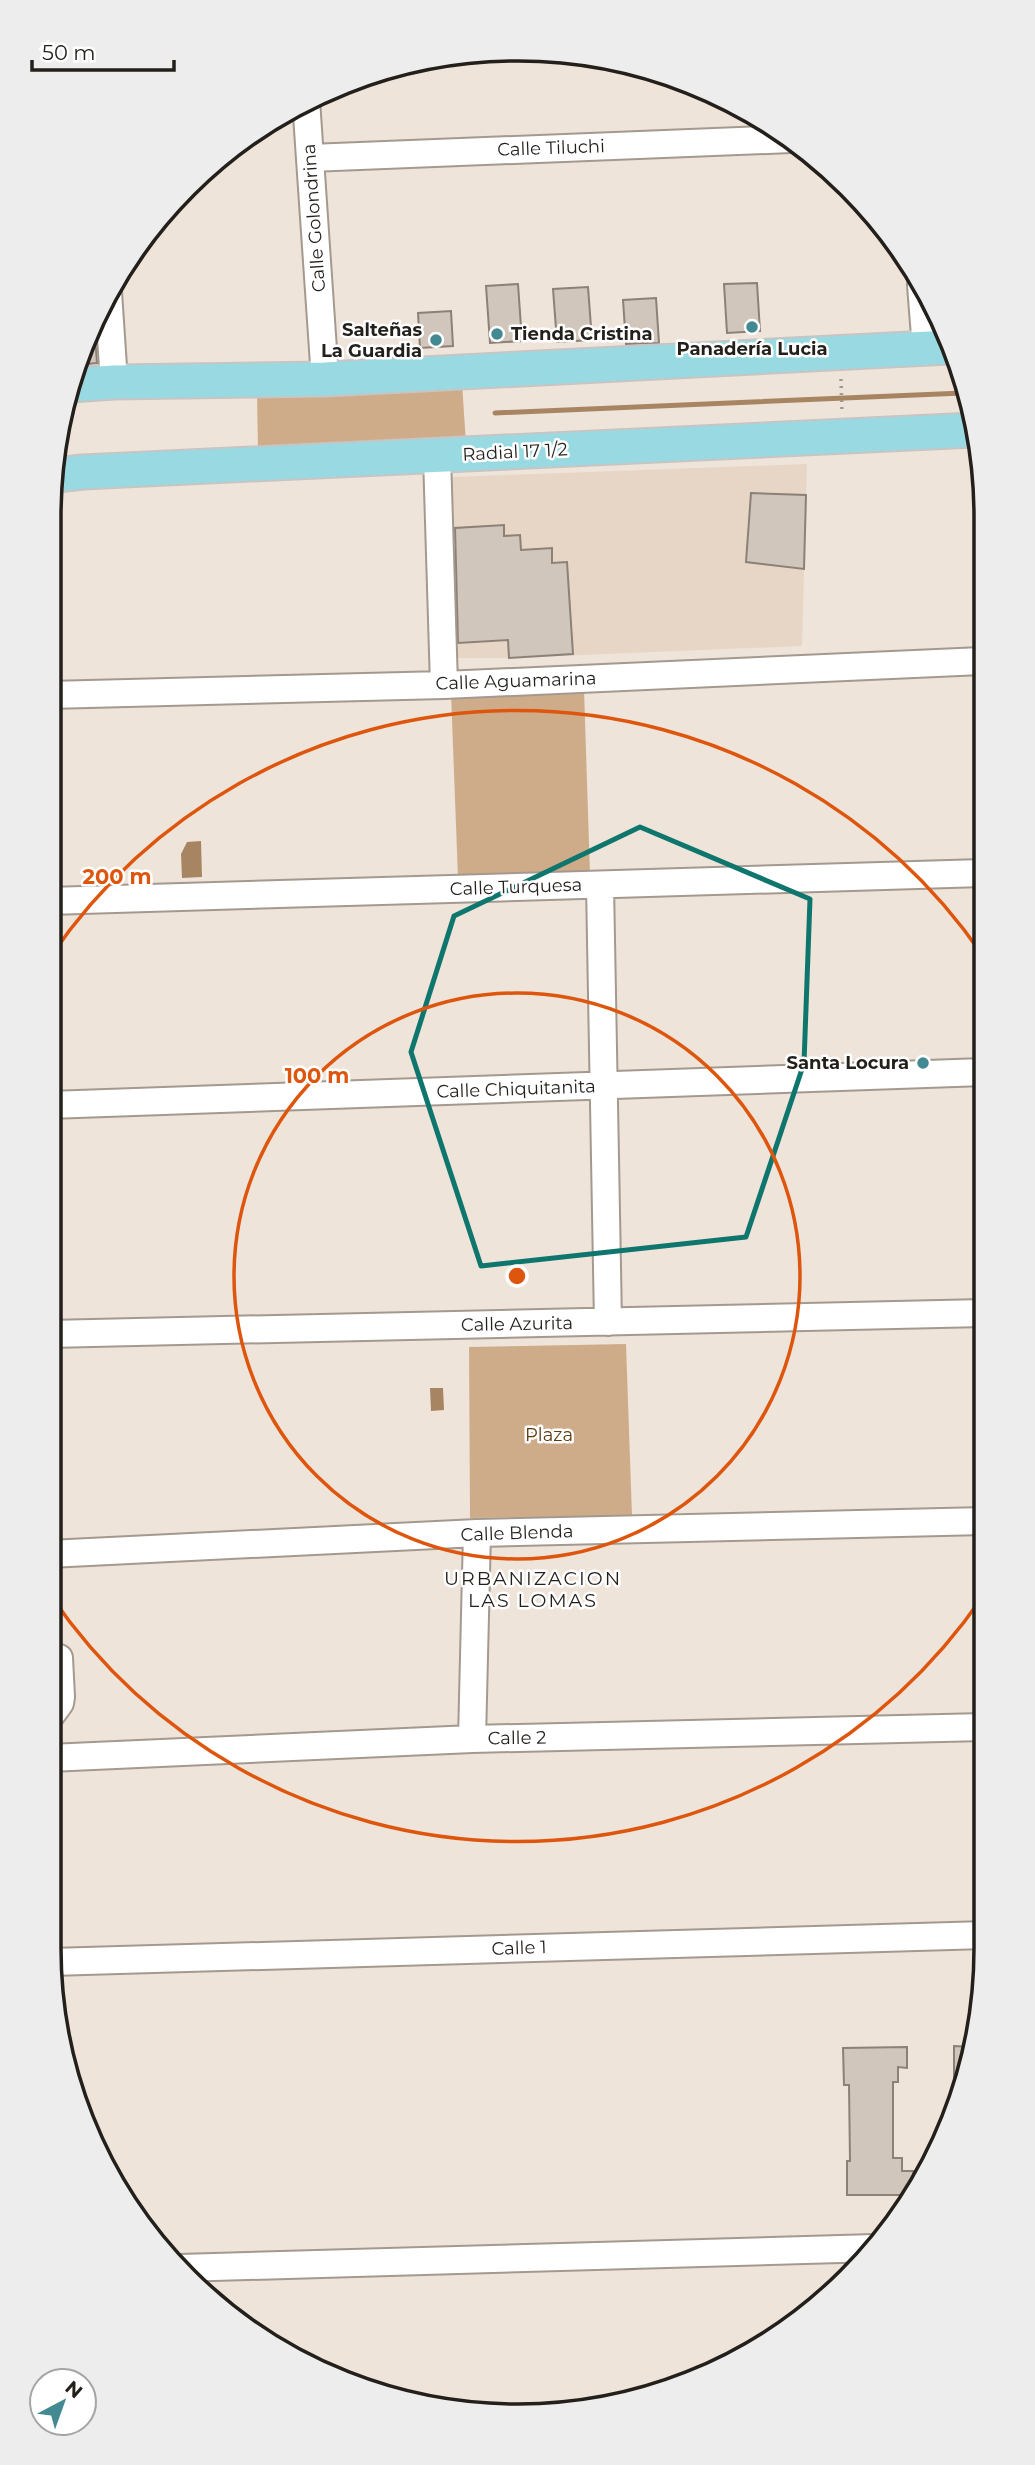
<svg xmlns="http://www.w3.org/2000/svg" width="1035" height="2465" viewBox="0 0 1035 2465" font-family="Montserrat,sans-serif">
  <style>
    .built { fill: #e7d6c6 }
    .green { fill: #ceac8a }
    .water { fill: #a78562 }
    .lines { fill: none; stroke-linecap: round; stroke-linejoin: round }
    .stream { stroke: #a78562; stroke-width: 5 }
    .building { fill: #d1c6bc; stroke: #8b8177; stroke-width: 2 }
    .minor-casing { stroke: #a4998f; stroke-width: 30 }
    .major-casing { stroke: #c6c5c4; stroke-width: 37 }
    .path { stroke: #a19991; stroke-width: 3.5; stroke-dasharray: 2 5; stroke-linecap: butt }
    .minor { stroke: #fff; stroke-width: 26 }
    .major { stroke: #99dae2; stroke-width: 33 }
    .marked { fill: none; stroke: #0f766e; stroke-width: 5; stroke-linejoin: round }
    .ring { fill: none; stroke: #de560d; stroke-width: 3.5 }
    .poi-dot { fill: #428992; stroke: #fff; stroke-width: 2.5 }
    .labels { text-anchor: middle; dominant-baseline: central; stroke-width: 5; stroke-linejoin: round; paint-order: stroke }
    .street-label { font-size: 18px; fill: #231f1b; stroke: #fff }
    .poi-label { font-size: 18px; font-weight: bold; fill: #231f1b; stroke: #fff; text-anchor: end }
    .park-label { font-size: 18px; fill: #5d390d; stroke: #fff }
    .neighbourhood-label { font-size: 19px; letter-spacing: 2px; fill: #231f1b; stroke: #fff }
    .rim { fill: none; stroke: #231f1b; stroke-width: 3.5 }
    .centre { fill: #de560d; stroke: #fff; stroke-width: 3.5 }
    .ring-label { font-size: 21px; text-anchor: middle; font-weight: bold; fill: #de560d; stroke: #fff; stroke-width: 5; stroke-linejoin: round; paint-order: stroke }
  </style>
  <rect width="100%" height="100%" fill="#efe4d9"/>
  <!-- built -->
  <path class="built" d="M807 464 802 646 509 658H458L450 477Z"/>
  <!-- green -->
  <path class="green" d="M462 383 466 444 258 452 257 392Z
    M584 689 590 874 458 878 451 693Z
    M626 1344 632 1516 470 1518 469 1347Z"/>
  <!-- water -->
  <path class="water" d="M201 841 202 877 182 878 181 854 187 842Z
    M430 1388H443L444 1410 431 1411Z"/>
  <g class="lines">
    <!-- stream -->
    <path class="stream" d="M495 413 963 393"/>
  </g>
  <!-- building -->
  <path class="building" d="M757 283 760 331 727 333 724 284Z
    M518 284 522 341 490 343 486 286Z
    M588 287 592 340 557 342 553 289Z
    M656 298 659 343 626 344 623 300Z
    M451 311 453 346 420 348 418 313Z
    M94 322 97 363 75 365Z
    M751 493 806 495 804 569 746 562Z
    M504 525V536L520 535 521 550 552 548V563L567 562 573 654 509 658 508 640 458 643 455 528Z
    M954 2046 970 2047 963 2090 954 2089Z
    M907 2047V2068L898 2067V2082H893V2158H902V2171H913V2188L909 2195H847V2161H850L849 2085H844L843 2048Z"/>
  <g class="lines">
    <defs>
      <path id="minor" d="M306 100 325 379
        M310 158 791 139
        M921 285 926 349
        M108 292 114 382
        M437 456 444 685
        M49 695 444 685 982 661
        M600 885 608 1322
        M49 901 983 873
        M49 1105 984 1072
        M49 1334 984 1313
        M49 1554 477 1533 985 1521
        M49 1718 60 1703 61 1697 59 1658
        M472 1739 477 1533
        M49 1758 472 1739 985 1727
        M51 1962 986 1935
        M180 2268 875 2248"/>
      <path id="major" d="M71 385 114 382 325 379 949 347
        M56 475 83 472 974 430"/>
    </defs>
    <!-- minor casing -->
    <use href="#minor" class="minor-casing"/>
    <!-- major casing -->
    <use href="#major" class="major-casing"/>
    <!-- path -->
    <path class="path" d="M841 379 842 413"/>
    <!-- minor -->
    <use href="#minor" class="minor"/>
    <!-- major -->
    <use href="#major" class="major"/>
  </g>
  <!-- marked area -->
  <path class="marked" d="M640 827 810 899 804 1063 746 1237 481 1266 411 1052 454 916Z"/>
  <!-- distance rings -->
  <g class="ring">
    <circle cx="517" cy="1276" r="283"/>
    <path d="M983 1596A565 565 0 0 1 51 1596M51 956A565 565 0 0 1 983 956"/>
  </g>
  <!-- markers -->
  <g class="poi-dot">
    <circle cx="752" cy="327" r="7"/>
    <circle cx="497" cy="334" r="7"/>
    <circle cx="436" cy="340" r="7"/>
    <circle cx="923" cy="1063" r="7"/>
  </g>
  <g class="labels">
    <!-- street labels -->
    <g class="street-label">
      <text transform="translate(551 148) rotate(-2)">Calle Tiluchi</text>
      <text transform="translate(314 218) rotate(-94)">Calle Golondrina</text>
      <text transform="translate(515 452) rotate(-3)">Radial 17 1/2</text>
      <text transform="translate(516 681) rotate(-2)">Calle Aguamarina</text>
      <text transform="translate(516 887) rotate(-2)">Calle Turquesa</text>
      <text transform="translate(516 1089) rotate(-2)">Calle Chiquitanita</text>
      <text transform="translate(517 1324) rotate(-1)">Calle Azurita</text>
      <text transform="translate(517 1533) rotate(-2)">Calle Blenda</text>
      <text transform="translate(517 1738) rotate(-1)">Calle 2</text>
      <text transform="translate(519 1948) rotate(-2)">Calle 1</text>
    </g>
    <!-- poi labels -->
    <g class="poi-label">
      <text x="422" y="330">Salteñas<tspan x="422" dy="21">La Guardia</tspan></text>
      <text x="511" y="334" text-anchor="start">Tienda Cristina</text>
      <text x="752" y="349" text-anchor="middle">Panadería Lucia</text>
      <text x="909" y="1063">Santa Locura</text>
    </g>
    <!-- park labels -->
    <g class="park-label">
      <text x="549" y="1435">Plaza</text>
    </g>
    <!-- neighbourhood labels -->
    <g class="neighbourhood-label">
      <text x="533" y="1578">URBANIZACION<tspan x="533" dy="22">LAS LOMAS</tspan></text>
    </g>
  </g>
  <!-- crop -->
  <path d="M0 0H1035V2465H0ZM517 61H518A456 456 0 0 1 974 517V1948A456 456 0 0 1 518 2404H517A456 456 0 0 1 61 1948V517A456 456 0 0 1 517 61Z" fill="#ededed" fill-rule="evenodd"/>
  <path class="rim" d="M517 61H518A456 456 0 0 1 974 517V1948A456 456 0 0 1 518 2404H517A456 456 0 0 1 61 1948V517A456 456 0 0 1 517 61Z"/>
  <circle cx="517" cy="1276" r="10" class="centre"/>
  <g class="ring-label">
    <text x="117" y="884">200 m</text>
    <text x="317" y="1083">100 m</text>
  </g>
  <!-- north arrow -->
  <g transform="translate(63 2402) rotate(41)"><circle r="33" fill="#ffffff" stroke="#a7a5a4" stroke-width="2"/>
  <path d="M0-5L12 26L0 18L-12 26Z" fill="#428992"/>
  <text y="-10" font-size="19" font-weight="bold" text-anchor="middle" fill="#231f1b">N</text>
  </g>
  <!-- scale -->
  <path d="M32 60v10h142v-10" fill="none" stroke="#231f1b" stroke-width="3.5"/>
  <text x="42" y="60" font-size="21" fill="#231f1b" stroke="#ffffff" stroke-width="5" paint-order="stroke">50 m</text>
</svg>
